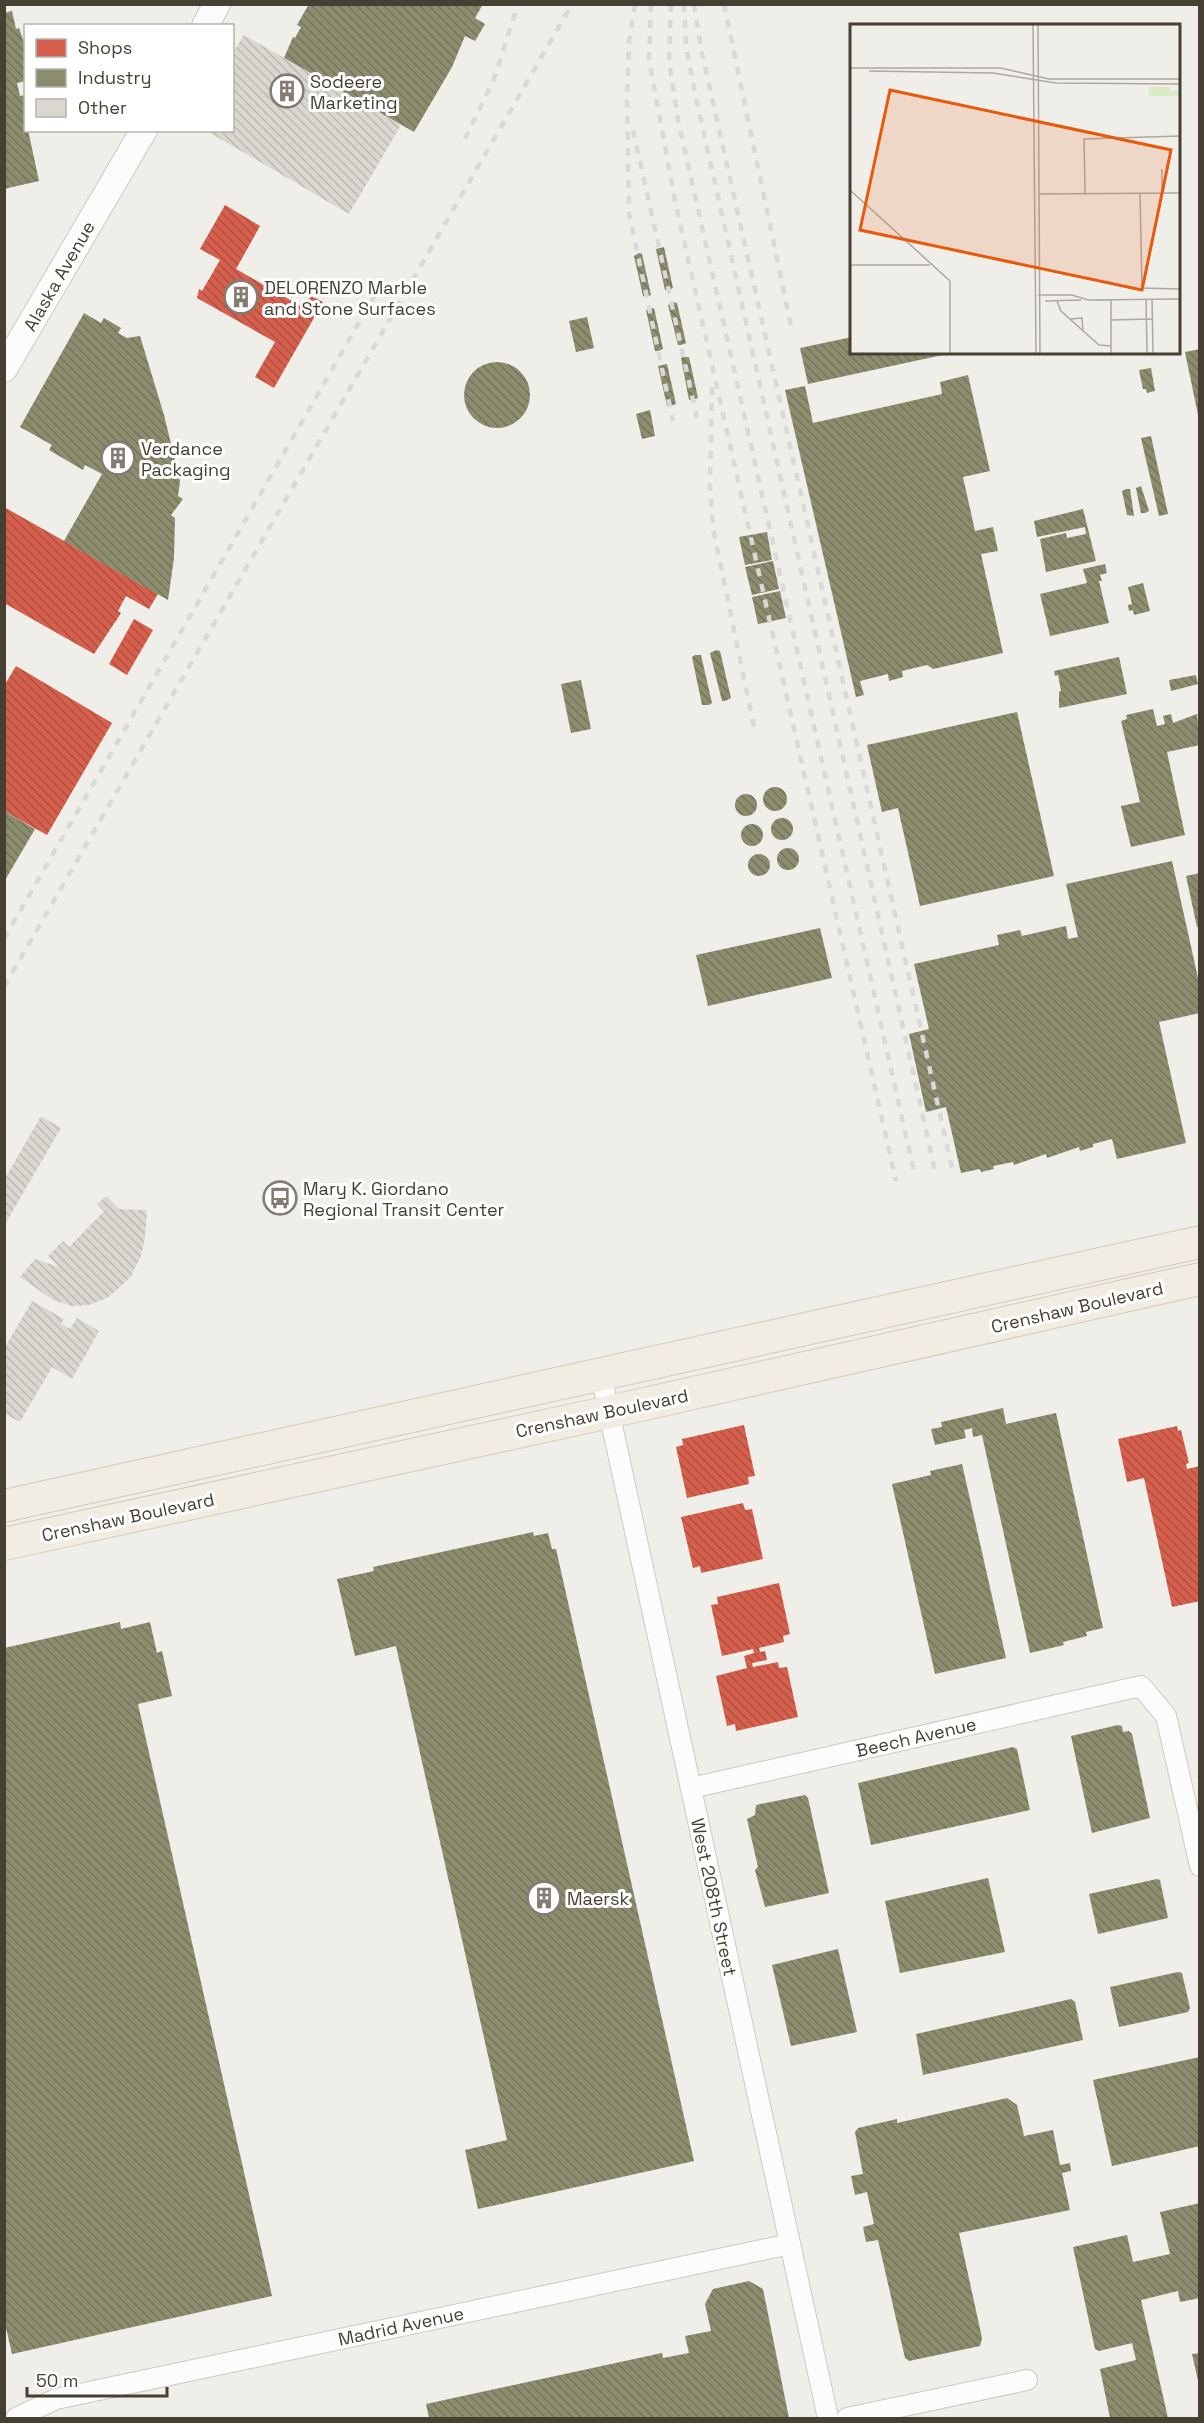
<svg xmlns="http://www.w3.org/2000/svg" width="1204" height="2423" viewBox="0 0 1204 2423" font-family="'Space Grotesk',sans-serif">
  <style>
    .shops { fill: url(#shops-back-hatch) }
    .industry { fill: url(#industry-back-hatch) }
    .building { fill: url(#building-back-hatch) }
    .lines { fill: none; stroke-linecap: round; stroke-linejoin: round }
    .minor-casing { stroke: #cccac4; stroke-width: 22 }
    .tertiary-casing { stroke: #cccac4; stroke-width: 28 }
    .primary-casing { stroke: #d3cbb4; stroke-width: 34 }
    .minor { stroke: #fdfcfc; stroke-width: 20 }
    .tertiary { stroke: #fdfcfc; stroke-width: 26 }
    .primary { stroke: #f1ede2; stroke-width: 32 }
    .rail { stroke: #d9d9d8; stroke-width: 4.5; stroke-dasharray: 8 8; stroke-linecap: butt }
    .labels { text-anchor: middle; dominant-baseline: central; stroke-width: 6; stroke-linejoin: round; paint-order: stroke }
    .poi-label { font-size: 18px; fill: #464033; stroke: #fff; text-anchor: start }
    .street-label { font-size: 18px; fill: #464033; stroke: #fff }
    .inset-road { fill: none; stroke: #aca8a0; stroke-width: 1.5 }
    .view { fill: #e8590c; fill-opacity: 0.15; stroke: #e8590c; stroke-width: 3 }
    .inset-edge { fill: none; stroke: #464033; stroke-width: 3 }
  </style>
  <defs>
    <pattern id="shops-back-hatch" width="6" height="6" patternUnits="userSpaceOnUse" patternTransform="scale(1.5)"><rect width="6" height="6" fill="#d6604d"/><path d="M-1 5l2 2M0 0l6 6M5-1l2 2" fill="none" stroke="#af5141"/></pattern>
    <pattern id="industry-back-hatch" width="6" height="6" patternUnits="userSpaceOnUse" patternTransform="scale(1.5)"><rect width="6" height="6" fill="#8c8c6e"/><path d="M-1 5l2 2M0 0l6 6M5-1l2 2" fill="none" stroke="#74745b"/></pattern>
    <pattern id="building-back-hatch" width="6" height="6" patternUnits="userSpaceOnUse" patternTransform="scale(1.5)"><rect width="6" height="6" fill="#dad7d0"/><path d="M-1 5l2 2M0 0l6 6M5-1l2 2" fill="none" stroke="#bcbab3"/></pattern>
  </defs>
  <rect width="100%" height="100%" fill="#f0eee8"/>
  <!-- shops -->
  <path class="shops" d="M225 205 260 226 236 269 304 308 311 296 323 302 274 388 255 377 275 342 197 298 199 289 202 291 220 260 200 249Z
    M4 507 158 594 149 609 126 596 118 611 121 613 94 654 4 603Z
    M134 619 153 630 127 675 109 664Z
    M16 666 112 723 47 835 4 811V686Z
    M744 1425 755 1476 748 1477 749 1484 687 1498 676 1447 683 1445 682 1439Z
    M1177 1426 1178 1431 1181 1430 1189 1463 1186 1464 1187 1469 1200 1466V1601L1172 1607 1144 1478 1127 1482 1118 1439Z
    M743 1503 745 1510 752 1509 763 1559 701 1573 700 1566 693 1568 681 1517Z
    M779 1583 790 1634 783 1636 784 1642 759 1648 760 1652 765 1651 767 1660 752 1663 753 1667 778 1662 779 1668 787 1667 798 1717 736 1731 735 1724 727 1726 716 1676 747 1668 744 1656 754 1653 753 1649 722 1656 711 1605 718 1604 717 1597Z"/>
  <!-- industry -->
  <path class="industry" d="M309 4H483L475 18 485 24 475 41 465 36 452 67 414 132 284 58 293 37 295 38 301 27 297 25Z
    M12 11 16 29 19 28 26 48V81L17 83 20 96 26 95V130H28L39 181 4 189V13Z
    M664 247 673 288 669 290H665L656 249Z
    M639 253 642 254 651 295 646 297 643 296 634 256Z
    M673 302 677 303 686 343 681 345H678L668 305Z
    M654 308 663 349 658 351H655L646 310Z
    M84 313 101 323 104 318 121 328 118 333 127 338 140 336 164 415 180 481 178 496 183 499 171 515 175 518 174 558 168 600 64 541 102 474 85 465 83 470 49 450 52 445 20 427Z
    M587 317 594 348 576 352 569 321Z
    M852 337V352L952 353 808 384 800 348Z
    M1200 349V415H1198L1185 352Z
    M683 357H689L698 398 695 399 689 400 681 358Z
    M464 395a33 33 0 1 1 66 0a33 33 0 1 1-66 0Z
    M667 364 676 404 670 406H667L658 366Z
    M1151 368 1155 391 1147 393 1146 389H1143L1139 370Z
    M968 375 990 471 963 477 975 531 993 527 998 551 981 554 1003 653 933 669 927 665 902 671 903 677 889 681 888 674 860 681 864 695 856 697 785 390 805 386 813 423 942 394 940 382Z
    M650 410 655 436 642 439 636 414Z
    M1151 436 1168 514 1159 516 1141 438Z
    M1141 486 1149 511 1145 513H1141L1136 488Z
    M1126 489H1130L1134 516 1127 515 1122 491Z
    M1083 509 1096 561 1046 572 1040 539 1066 533 1067 538 1086 534 1085 527 1037 537 1034 521Z
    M767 532 772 560 745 565 739 537Z
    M773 561 779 589 752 595 745 567Z
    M1105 564 1107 573 1100 575 1102 581H1099L1109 623 1050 636 1040 594 1087 583 1083 569Z
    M1143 583 1150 611 1134 615 1133 610 1129 611 1128 605 1132 604 1128 587Z
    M780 591 786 618 758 624 752 597Z
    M716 650 720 651 731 698 725 701H722L710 653Z
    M695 655H701L712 703 709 705H702L692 657Z
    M1119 657 1127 694 1059 708V692L1061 691 1058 675 1055 676 1054 671Z
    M1196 675 1198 684 1171 691 1169 680Z
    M581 680 591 729 571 733 561 684Z
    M1153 709 1157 726 1165 724 1163 716 1171 714 1173 723 1197 714 1200 745 1167 752 1185 835 1131 847 1121 806 1140 802 1121 721 1127 719 1126 715Z
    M1017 712 1054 876 920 906 898 808 882 812 867 745Z
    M763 799a12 12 0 1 1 24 0a12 12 0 1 1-24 0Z
    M735 805a11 11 0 1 1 22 0a11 11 0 1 1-22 0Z
    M4 811 35 829 4 882Z
    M771 829a11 11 0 1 1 22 0a11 11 0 1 1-22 0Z
    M741 835a11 11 0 1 1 22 0a11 11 0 1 1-22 0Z
    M777 859a11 11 0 1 1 22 0a11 11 0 1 1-22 0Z
    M748 865a11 11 0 1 1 22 0a11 11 0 1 1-22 0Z
    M1172 861 1200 987V1013L1159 1022 1186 1143 1117 1159 1112 1139 1093 1144V1147L1080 1151 1079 1147 1047 1158 1046 1154 1014 1165 1013 1162 993 1166 994 1169 981 1172 980 1169 961 1173 946 1107 926 1112 909 1034 929 1029 914 964 999 945 997 935 1020 930 1022 936 1066 926 1068 939 1078 937 1066 884Z
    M1200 873V927H1197L1186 876Z
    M820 928 832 978 708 1006 696 955Z
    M1003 1408 1006 1424 1056 1413 1103 1628 1086 1632 1087 1636 1063 1642 1064 1645 1030 1653 982 1435 973 1437 972 1428 964 1430 966 1438 935 1445 931 1429 942 1427 941 1422Z
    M962 1464 1006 1658 935 1674 892 1484 931 1475 930 1471Z
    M533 1532 534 1536 548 1533 552 1549H556L694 2161 478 2209 465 2150 507 2140 396 1646 355 1656 337 1579 374 1571 373 1567Z
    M120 1622 121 1629 150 1622 157 1653 162 1651 172 1696 138 1704 272 2296 12 2354 4 2319V1648Z
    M1118 1725 1122 1726 1123 1732 1129 1731 1132 1734 1150 1818 1092 1833 1071 1736Z
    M1013 1747 1017 1749 1030 1810 871 1845 858 1783Z
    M805 1795 808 1798 829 1893 765 1907 755 1870 758 1867 747 1819 755 1815 756 1805Z
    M988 1878 1005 1952 900 1973 885 1901Z
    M1157 1879 1160 1880 1168 1918 1098 1934 1089 1894Z
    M838 1949 857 2032 791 2046 772 1965Z
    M1178 1972 1182 1973 1190 2008 1188 2012 1119 2027 1110 1987Z
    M1071 1999 1075 2002 1083 2040 923 2075 916 2034Z
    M1200 2057V2146L1112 2166 1093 2080Z
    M1007 2098 1017 2105 1024 2136 1053 2130 1060 2165 1070 2163 1071 2171 1062 2173 1070 2210 959 2233 982 2338 980 2346 909 2361 905 2358 878 2240 866 2242 863 2227 874 2224 867 2192 855 2195 851 2176 863 2174 855 2132 858 2128 897 2119V2123Z
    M1200 2203V2298L1180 2302 1178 2291 1141 2300 1168 2418H1110L1100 2369 1136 2360 1132 2343 1099 2351 1095 2349 1073 2247 1127 2235 1133 2262 1170 2254 1160 2212Z
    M749 2281 763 2289 789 2418H429L426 2404 662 2353 663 2358 689 2353 685 2336 711 2331 705 2304 713 2289Z
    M1200 2353V2385H1199L1192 2354Z"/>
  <!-- building -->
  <path class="building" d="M244 35 401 125 349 214 205 130H232V54Z
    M41 1116 61 1128 4 1226V1180Z
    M106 1196 119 1209 147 1210 145 1238 141 1256 131 1276 119 1288 107 1298 89 1305 72 1306 53 1300 20 1277 35 1259 59 1267 48 1256 63 1241 69 1247 104 1211 97 1204Z
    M32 1301 64 1319 61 1324 70 1329 77 1318 99 1331 72 1379 52 1367 20 1422 4 1413 7 1405 4 1403V1349Z"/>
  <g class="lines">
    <defs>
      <path id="minor" d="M601 1375 828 2418
        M691 1788 1141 1686 1166 1716 1200 1866
        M16 2418 56 2399 790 2244
        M847 2418 1027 2380"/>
      <path id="tertiary" d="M205 26 217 4
        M4 369 144 130"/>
      <path id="primary" d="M4 1506 1200 1242
        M4 1544 609 1412 1200 1279"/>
    </defs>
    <!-- minor casing -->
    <use href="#minor" class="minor-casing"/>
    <!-- tertiary casing -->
    <use href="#tertiary" class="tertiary-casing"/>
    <!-- primary casing -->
    <use href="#primary" class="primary-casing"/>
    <!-- minor -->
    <use href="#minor" class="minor"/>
    <!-- tertiary -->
    <use href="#tertiary" class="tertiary"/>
    <!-- primary -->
    <use href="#primary" class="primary"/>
    <!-- rail -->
    <path class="rail" d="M635 4 629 41 627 98 629 213 673 421
      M651 4 649 59 675 201 896 1181
      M671 4 669 61 678 120 915 1176
      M684 4 686 46 696 98 935 1171
      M694 4 701 49 952 1168
      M724 4 792 331
      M633 130 697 418
      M465 139 494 79 518 4
      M712 387 710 485 713 528 755 732
      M4 939 375 295
      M4 987 572 4"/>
  </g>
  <!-- icons -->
  <defs>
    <symbol id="building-ring" viewBox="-11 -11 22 22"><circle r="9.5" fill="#fff" stroke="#827d72" stroke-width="1.5"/><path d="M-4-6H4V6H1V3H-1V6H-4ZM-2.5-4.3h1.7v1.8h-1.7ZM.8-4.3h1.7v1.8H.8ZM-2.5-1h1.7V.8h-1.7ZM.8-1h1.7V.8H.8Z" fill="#827d72"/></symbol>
    <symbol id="bus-ring" viewBox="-11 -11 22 22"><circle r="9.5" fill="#fff" stroke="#827d72" stroke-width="1.5"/><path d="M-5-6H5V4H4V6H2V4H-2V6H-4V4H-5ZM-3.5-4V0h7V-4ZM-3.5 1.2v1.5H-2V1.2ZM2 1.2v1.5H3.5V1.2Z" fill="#827d72"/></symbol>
  </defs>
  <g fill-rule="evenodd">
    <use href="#building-ring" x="268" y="72" width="38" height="38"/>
    <use href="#building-ring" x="222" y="278" width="38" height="38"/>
    <use href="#building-ring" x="99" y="439" width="38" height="38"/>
    <use href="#bus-ring" x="261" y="1179" width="38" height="38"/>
    <use href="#building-ring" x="525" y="1879" width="38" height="38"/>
  </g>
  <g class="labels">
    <!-- poi labels -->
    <g class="poi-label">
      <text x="310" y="81">Sodeere<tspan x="310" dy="21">Marketing</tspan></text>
      <text x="264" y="287">DELORENZO Marble<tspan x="264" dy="21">and Stone Surfaces</tspan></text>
      <text x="141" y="448">Verdance<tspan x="141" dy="21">Packaging</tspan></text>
      <text x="303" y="1188">Mary K. Giordano<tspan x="303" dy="21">Regional Transit Center</tspan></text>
      <text x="567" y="1898">Maersk</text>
    </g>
    <!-- street labels -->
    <g class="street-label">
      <text transform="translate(59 276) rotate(-60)">Alaska Avenue</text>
      <text transform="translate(1077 1307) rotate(-13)">Crenshaw Boulevard</text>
      <text transform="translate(602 1413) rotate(-12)">Crenshaw Boulevard</text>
      <text transform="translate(128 1517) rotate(-12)">Crenshaw Boulevard</text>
      <text transform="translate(916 1737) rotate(-13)">Beech Avenue</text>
      <text transform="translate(714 1897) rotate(78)">West 208th Street</text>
      <text transform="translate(401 2326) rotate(-12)">Madrid Avenue</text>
    </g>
  </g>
  <!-- overview -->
  <g transform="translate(850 24)">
    <rect width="330" height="330" fill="#f0eee8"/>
    <path d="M299 63H320V67H330V72H299Z" fill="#dbecc5"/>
    <path class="inset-road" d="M183 1 186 329M188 1 190 329M0 44H151L199 55H330M19 47 143 49 206 59 330 60M312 145V169M0 166 100 257V329M290 169 292 264 330 265M190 170 330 169M235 170 234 115 330 112M0 241H80M188 271H222L238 276 330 275M296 275 297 329M302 275 303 329M261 276V329M195 277 231 276M207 277 211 287 249 321 261 322M220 295 232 294 233 307M261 296 302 295"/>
    <path class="view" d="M40 66 321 126 292 266 10 206Z"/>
    <rect width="330" height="330" class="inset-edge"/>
  </g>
  <!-- border -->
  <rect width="1204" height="2423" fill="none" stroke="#464033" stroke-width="12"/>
  <!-- legend -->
  <rect x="24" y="24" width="210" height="108" fill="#ffffff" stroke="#b5b3ad" stroke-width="1.5"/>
  <rect x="36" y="39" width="30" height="18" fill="#d6604d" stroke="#b5b3ad" stroke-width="1.5"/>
  <text x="78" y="54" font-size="18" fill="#464033">Shops</text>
  <rect x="36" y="69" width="30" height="18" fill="#8c8c6e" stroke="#b5b3ad" stroke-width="1.5"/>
  <text x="78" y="84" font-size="18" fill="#464033">Industry</text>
  <rect x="36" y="99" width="30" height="18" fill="#dad7d0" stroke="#b5b3ad" stroke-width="1.5"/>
  <text x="78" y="114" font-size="18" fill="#464033">Other</text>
  <!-- scale -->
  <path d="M27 2387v9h140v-9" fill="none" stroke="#464033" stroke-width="3"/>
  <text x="36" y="2387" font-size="18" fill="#464033" stroke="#ffffff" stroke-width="4.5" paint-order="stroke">50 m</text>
</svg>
